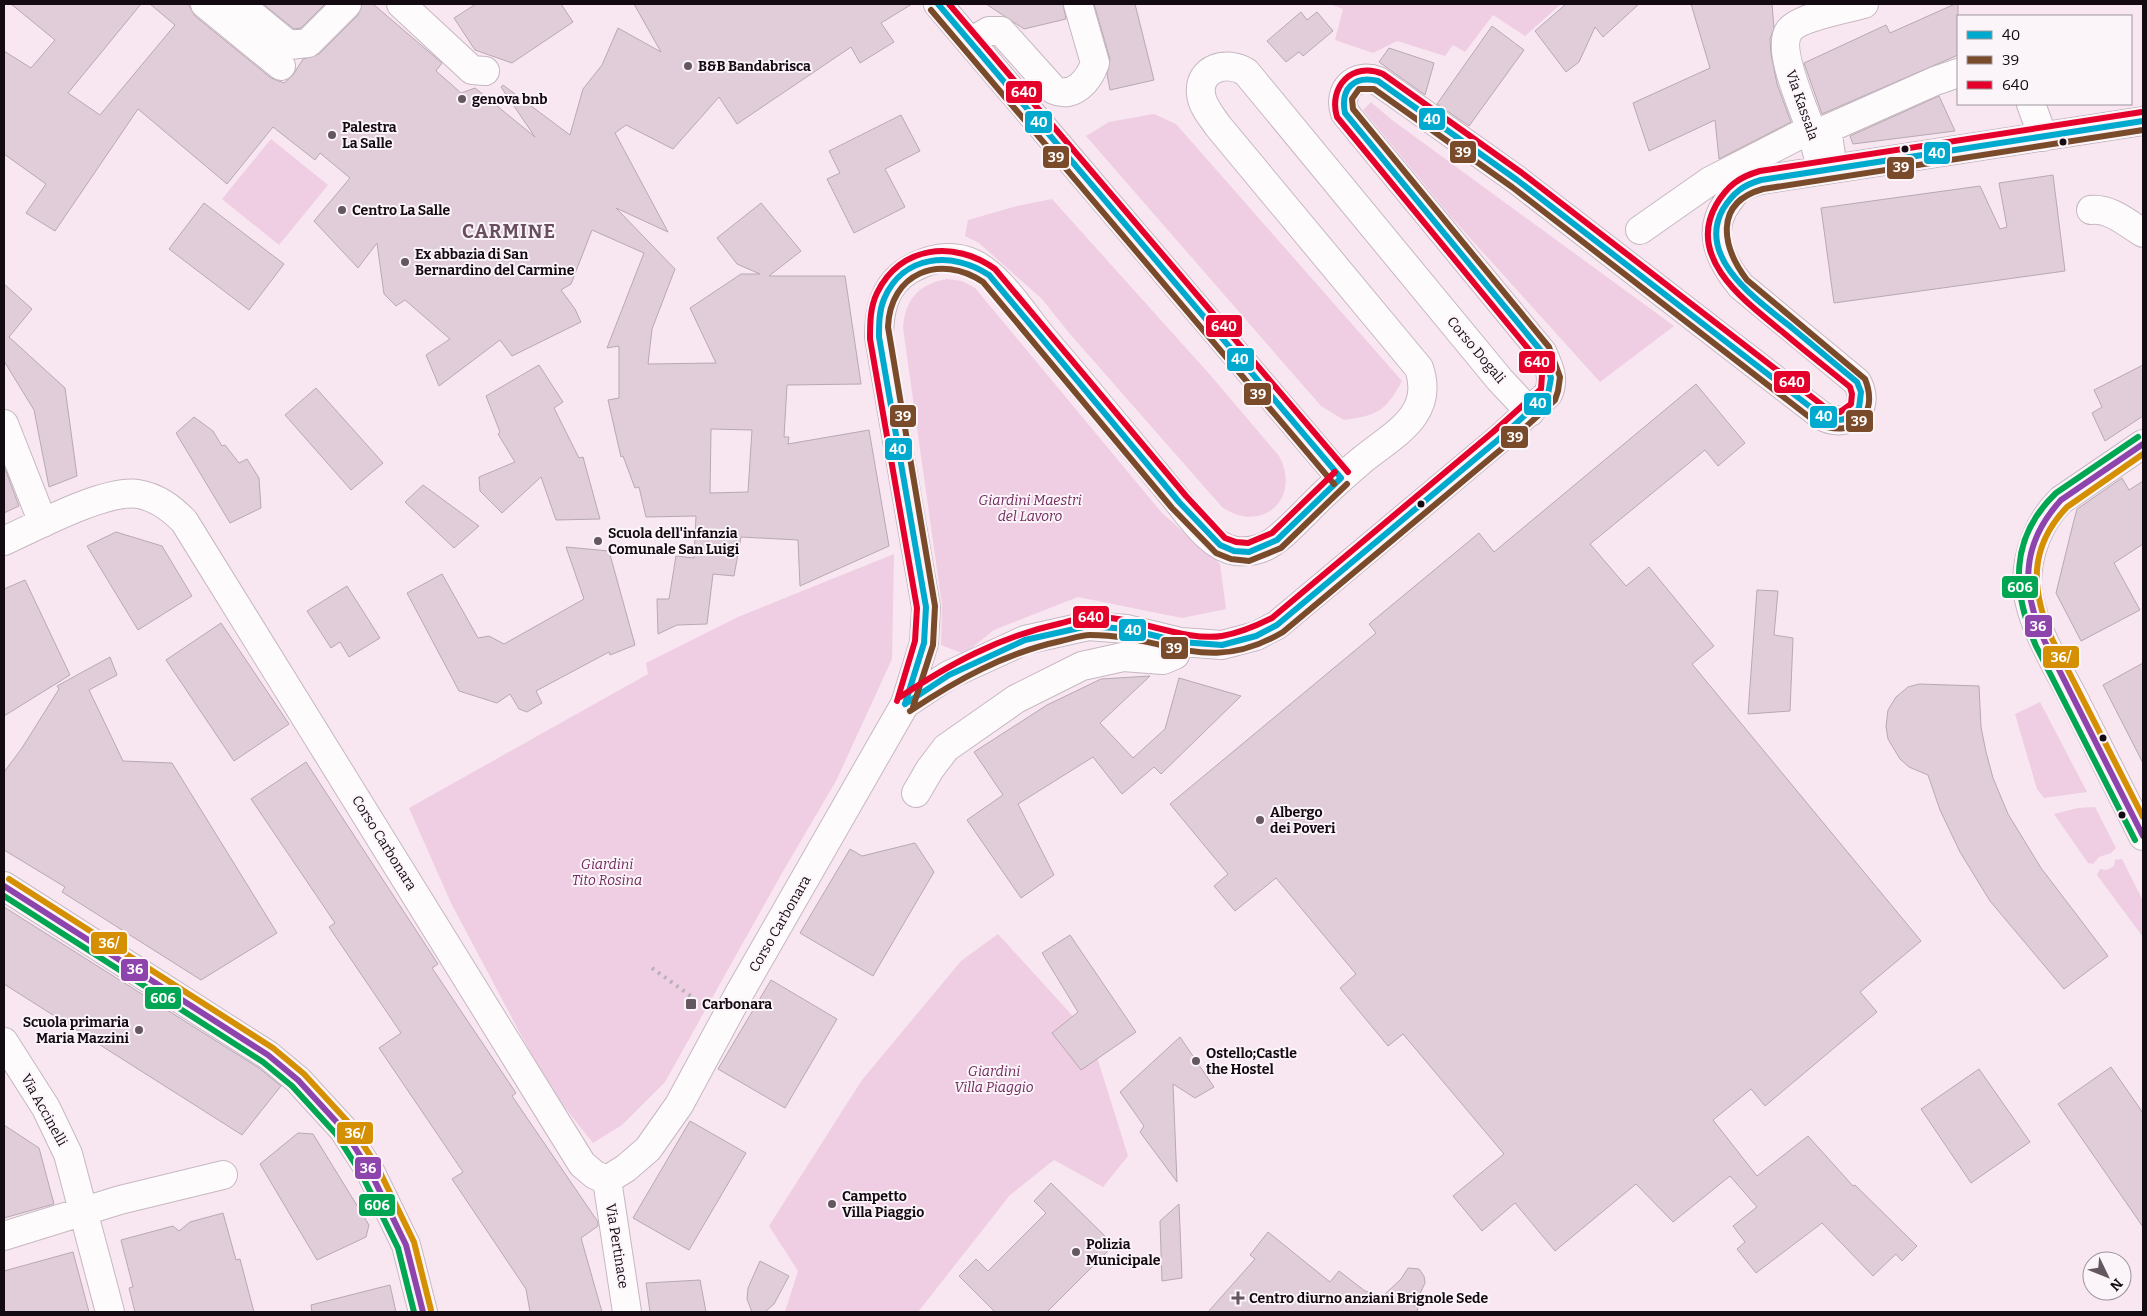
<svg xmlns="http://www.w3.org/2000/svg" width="2147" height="1316" viewBox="0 0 2147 1316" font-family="Bitter,serif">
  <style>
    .green { fill: #efcee3 }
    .building { fill: #e0cdd9; stroke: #b7a9b1; fill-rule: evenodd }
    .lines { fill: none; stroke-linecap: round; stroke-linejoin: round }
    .minor-casing { stroke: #c6b8c1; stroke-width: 30 }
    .minor { stroke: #fefbfd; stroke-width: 28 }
    .rail { stroke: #b6b2b5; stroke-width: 4; stroke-dasharray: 2.5 5; stroke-linecap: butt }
    .bus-1-casing { stroke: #fbf4f9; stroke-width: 10 }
    .bus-2-casing { stroke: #fbf4f9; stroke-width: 10 }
    .bus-3-casing { stroke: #fbf4f9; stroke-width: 10 }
    .bus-4-casing { stroke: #fbf4f9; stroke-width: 10 }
    .bus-5-casing { stroke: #fbf4f9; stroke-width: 10 }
    .bus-6-casing { stroke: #fbf4f9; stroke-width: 10 }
    .bus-1 { stroke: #00a9ce; stroke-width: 6 }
    .bus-2 { stroke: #7a4b2a; stroke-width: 6 }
    .bus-3 { stroke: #e4002b; stroke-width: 6 }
    .bus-4 { stroke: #8e44ad; stroke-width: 6 }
    .bus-5 { stroke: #00a651; stroke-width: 6 }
    .bus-6 { stroke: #d58f03; stroke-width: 6 }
    .poi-dot { fill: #64575f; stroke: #fbf4f9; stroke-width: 2 }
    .bus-dot { fill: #140a11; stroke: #fbf4f9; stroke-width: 2 }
    .labels { text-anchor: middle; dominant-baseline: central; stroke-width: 4; stroke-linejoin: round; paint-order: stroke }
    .poi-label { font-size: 14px; font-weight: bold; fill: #140a11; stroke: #fbf4f9; text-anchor: start }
    .street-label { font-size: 14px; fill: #140a11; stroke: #fbf4f9 }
    .park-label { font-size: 14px; font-style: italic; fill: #712b5e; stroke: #fbf4f9 }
    .district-label { font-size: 19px; font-weight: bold; letter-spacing: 1px; fill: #694e60; stroke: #fbf4f9 }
    .line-badge { stroke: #fbf4f9; stroke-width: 2 }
    .badge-label { font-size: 14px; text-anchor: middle; font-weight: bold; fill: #fff }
  </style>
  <rect width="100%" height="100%" fill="#f8e6f1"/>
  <!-- green -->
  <path class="green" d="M1329 4H1561L1525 36 1493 15 1465 52 1453 45 1445 56 1397 41 1373 53 1335 40 1343 9Z
    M1371 102 1392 120 1674 326 1600 382 1452 218 1363 110Z
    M1154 114 1176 124 1402 381C1385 412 1378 415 1344 420L1321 406 1086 136 1109 122Z
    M271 139 328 185 279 245 222 199Z
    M1052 199 1212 377 1279 456C1302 498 1262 535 1222 507L1070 334 1042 299 979 243 965 236 968 220 1017 206Z
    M947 279 962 281 975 288 1162 513 1220 564 1226 609 1182 618 1078 597 994 630 964 654 941 645 942 605 903 328C905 299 919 284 947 279Z
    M894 554 892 659 836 781 782 873 665 1082 622 1125 593 1143 548 1086 451 903 409 808 648 674 646 663 738 617Z
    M2040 702 2087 792 2044 798 2037 789 2015 714Z
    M2095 807 2116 848 2111 853 2099 857 2093 864 2088 863 2054 814 2078 808Z
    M2122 859 2143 901V937L2097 875 2100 869 2107 870 2114 866 2115 860Z
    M998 934 1090 1035 1128 1156 1103 1187 1054 1160 1010 1195 918 1312H785L798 1271 769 1226 862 1080 961 961Z"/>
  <!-- building -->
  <path class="building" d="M11 4H141L68 93 100 115 175 25 150 4H188L195 16 271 78 284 83 293 75 303 59 319 54 358 15 362 4H373L442 63 436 71 461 93 475 88 535 137 501 87 503 85 570 135 583 89 602 65 618 28 661 52 634 4H912L881 23 894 42 860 63 851 47 737 124 719 97 673 149 626 125 615 133 668 232 616 208 675 269 652 329 648 364 716 363 690 308 741 274H760L737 264 717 238 761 203 801 251 769 276H845L861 384 787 385 784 437H789L788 444 869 430 889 546 800 586 798 540 741 537 734 576 713 574 707 624 677 625 658 634 657 599H669L676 556 694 558 696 516 646 517 639 487 635 488 623 456 621 457 608 400 619 398V346L607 348 644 253 592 230 571 284 561 290 575 309 581 322 512 356 500 340 439 386 426 355 450 339 405 300 396 306 384 294 377 243 358 268 314 221 350 178 320 153 315 160 273 127 227 184 138 109 55 231 26 213 46 184 4 154V51L31 68 55 40ZM711 429 752 430 748 492 710 493Z
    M263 4H325L301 28 294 29Z
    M476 4H561L573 22 512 63 475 50 454 18Z
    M986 4H1063L1066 19 1024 29Z
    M1094 4H1135L1154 80 1110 90 1107 74 1110 59Z
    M1566 4H1639L1603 37 1595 27 1579 62 1566 72 1535 31Z
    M1691 4H1772L1774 28 1770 39 1771 54 1777 84 1791 122 1719 159 1715 120 1649 151 1633 103 1710 68Z
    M1955 4H1958V55L1822 114 1804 63 1886 25 1890 33Z
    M1301 12 1307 20 1317 12 1333 31 1303 56 1299 52 1286 62 1267 41Z
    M1492 26 1524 50 1469 126 1437 104Z
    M1389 48 1434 63 1425 95 1379 62Z
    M1939 96 1955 131 1853 144 1850 136Z
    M901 115 920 151 885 169 905 207 854 233 827 179 840 173 829 151Z
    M2053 175 2065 271 1834 303 1821 208 1980 186 2000 229 2007 227 1999 183Z
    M204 203 284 264 249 310 169 249Z
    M4 284 32 309 9 337 65 388 77 476 49 487 34 410 4 361Z
    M539 365 563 402 554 408 579 458 583 457 600 519 556 520 541 477 502 513 480 491 479 477 515 462 498 434 500 432 486 396Z
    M2143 365V416L2105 441 2092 413 2102 407 2094 390Z
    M1696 384 1745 443 1718 466 1705 450 1590 544 1626 586 1649 567 1714 646 1692 664 1921 941 1860 992 1877 1012 1765 1106 1751 1089 1713 1120 1757 1176 1808 1136 1853 1186 1855 1185 1917 1246 1902 1261 1896 1254 1873 1276 1822 1223 1756 1273 1737 1249 1745 1242 1733 1226 1757 1207 1730 1176 1673 1222 1636 1184 1555 1251 1515 1203 1482 1231 1453 1196 1504 1154 1403 1034 1388 1046 1340 988 1356 974 1276 878 1235 911 1214 886 1228 874 1170 804 1376 633 1369 624 1479 533 1494 552Z
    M316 388 383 463 351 490 285 415Z
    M194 417 213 431 222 446 225 445 239 463 247 459 259 478 261 508 230 523 176 433Z
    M4 466 19 506 4 513Z
    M2122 478 2129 490 2143 481V544L2114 563 2140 610 2081 641 2056 593 2073 524 2077 509Z
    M423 485 479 526 454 548 405 502Z
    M116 532 162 546 192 596 138 630 87 546Z
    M566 547 609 551 635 645 610 655 609 652 536 691 542 703 527 712 519 709 510 694 497 703 459 691 407 593 442 574 478 638 489 636 504 644 584 599Z
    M25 580 70 675 4 716V589Z
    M347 586 380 638 349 657 340 642 331 648 307 611Z
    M1757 590 1778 591 1774 635 1793 638 1790 711 1748 714Z
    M221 623 289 724 234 761 166 660Z
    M110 657 117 675 89 690 123 761 172 763 277 933 201 980 62 892 65 887 4 850V772L22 748 59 689 57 686Z
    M2143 663V763L2103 685Z
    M1150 676 1100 723 1133 758 1165 729 1179 678 1241 696 1161 774 1154 767 1122 794 1093 757 1018 804 1054 875 1021 898 967 820 1003 795 974 752 1047 705 1101 679Z
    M1919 684 1979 686 1981 727 1986 752 1993 778 2008 814 2041 868 2108 956 2064 989 1990 901 1960 852 1940 810 1928 775 1909 767 1900 759 1888 739 1886 726 1888 710 1896 697 1908 687Z
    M306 762 438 964 432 968 516 1093 512 1096 598 1222V1226L581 1238 602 1312H530L526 1289 452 1179 463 1172 379 1048 401 1033 329 927 335 923 251 799Z
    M915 843 934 872 873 976 800 933 850 849 862 856Z
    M4 907 259 1068 281 1086 242 1135 4 984Z
    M1070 935 1136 1032 1081 1070 1052 1033 1078 1012 1042 953Z
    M771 980 837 1019 785 1108 718 1069Z
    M1180 1037 1214 1087 1195 1098 1173 1084 1177 1182 1140 1132 1144 1126 1120 1092Z
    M2111 1067 2143 1113V1227L2058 1104Z
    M1979 1069 2030 1142 1971 1183 1921 1109Z
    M690 1121 746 1153 689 1250 633 1218Z
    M4 1125 39 1148 54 1204 4 1218Z
    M298 1133 313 1134 369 1225 366 1237 317 1260 260 1164Z
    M1051 1183 1114 1245 1047 1312H995L959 1276 976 1259 988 1271 1046 1213 1034 1201Z
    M1179 1204 1182 1278 1162 1281 1160 1221Z
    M223 1213 236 1260 240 1259 254 1312H135L129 1288 133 1287 121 1240 173 1226 179 1231 190 1222Z
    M1268 1232 1330 1282 1339 1271 1365 1291 1383 1296 1401 1279 1408 1268 1419 1269 1424 1276 1425 1283 1414 1306 1418 1307 1417 1312H1208L1255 1259 1250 1255Z
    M73 1252 89 1312H4V1271Z
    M760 1261 789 1276 774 1304 765 1312H752L747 1299 748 1288Z
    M700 1280 706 1312H650L646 1283Z
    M390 1285 396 1312H312L311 1305Z"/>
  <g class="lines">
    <defs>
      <path id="minor" d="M205 4 281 66
        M239 4 289 45 308 43 347 4
        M401 4 472 70 485 71
        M938 4 1341 478
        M972 41 989 31H1001L1054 90C1074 99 1089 80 1095 63L1078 4
        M2031 104 2043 137
        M1832 162 1827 129 1935 81 1958 73
        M1822 170C1818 157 1815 143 1811 130 1804 109 1776 49 1789 31 1797 18 1848 8 1864 4
        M2091 210C2110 208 2127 223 2143 233
        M1640 230 1710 181 1811 129
        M4 424 43 523
        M2143 444 2061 500C2039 521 2027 554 2027 583 2028 620 2057 666 2074 699 2097 745 2120 790 2143 836
        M4 541C35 527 105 489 138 494 157 497 171 508 184 521L582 1164 595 1175 607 1180
        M905 704 949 675 1025 640 1088 626 1127 629 1181 642 1222 645 1256 636 1277 625 1499 439 1548 394C1555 379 1549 367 1542 352L1345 113C1337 90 1355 72 1378 81L1517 180 1822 416C1848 430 1872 409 1857 382L1741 286C1721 262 1706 232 1727 203 1731 198 1735 191 1740 188 1746 184 1754 182 1761 180L2143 121
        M916 793 930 769 946 748 1016 699 1082 666 1123 657 1163 660 1175 655 1181 642
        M4 886 268 1055 298 1080 343 1129 370 1171 406 1245 423 1312
        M4 1042 46 1108 68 1154 110 1312
        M607 1180 626 1168 648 1149 679 1105 740 992 905 704 924 643 926 607 879 337C879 311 884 285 909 270 928 259 951 253 972 263 999 275 1023 314 1042 337 1086 389 1130 442 1173 495 1189 514 1210 548 1236 551 1246 552 1255 551 1264 547 1280 540 1292 525 1305 513 1323 494 1342 477 1362 460 1394 434 1435 415 1419 368L1218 126C1212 117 1202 106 1201 94 1198 68 1227 60 1246 72L1500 380 1530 412
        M607 1180 627 1312
        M4 1236 120 1200 223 1175"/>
    </defs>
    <!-- minor casing -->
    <use href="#minor" class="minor-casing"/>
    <!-- minor -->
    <use href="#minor" class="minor"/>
    <!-- rail -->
    <path class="rail" d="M652 968 713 1012"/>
    <defs>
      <path id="bus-1" d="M938 4 1341 478
        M905 704 949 675 1025 640 1088 626 1127 629 1181 642 1222 645 1256 636 1277 625 1499 439 1548 394 1551 378 1542 352 1345 113C1340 89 1354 75 1378 81L1517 180 1822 416C1837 422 1849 422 1859 408L1861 392 1857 382C1835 364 1814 346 1792 328 1760 302 1695 259 1723 209 1733 193 1743 185 1761 180L2143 121
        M905 704 924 643 926 607 879 337C879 324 879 311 884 299 903 254 953 251 989 275L1179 502 1220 545 1234 551 1249 552 1277 540 1341 478"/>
      <path id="bus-2" d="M931 10 1334 484
        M913 707 933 645 935 606 888 327C890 273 940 253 983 282L1172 508 1216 553 1231 559 1249 561 1281 548 1347 484
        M910 711C957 680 1005 653 1061 641 1070 639 1081 635 1090 635 1166 635 1207 677 1283 632L1505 446 1555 400 1558 391 1560 377 1549 347 1353 109 1352 99 1359 89H1374L1512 187 1817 423C1852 440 1880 416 1865 379L1747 280C1722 247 1713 203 1763 189L2143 130"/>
      <path id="bus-3" d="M949 4 1348 472
        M900 697C950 664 999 637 1058 624 1067 622 1078 618 1087 617 1131 614 1181 642 1222 636 1240 633 1256 626 1272 618L1493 432 1541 389 1542 375 1535 357 1337 117C1328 87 1352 61 1383 74L1522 173 1826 408 1840 412 1851 404 1852 394 1850 387C1828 369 1806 352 1785 334 1749 304 1685 260 1716 205 1727 186 1739 177 1760 171L2142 112
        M897 701 915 641 917 608 870 339C870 324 870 307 877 293 900 245 955 240 995 269L1186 496 1225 538 1236 542 1248 543 1272 533 1335 472"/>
      <path id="bus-4" d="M2143 444 2061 500C2020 545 2021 590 2045 642L2143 836
        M4 886 268 1055 298 1080 343 1129 370 1171 406 1245 423 1312"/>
      <path id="bus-5" d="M2135 840 2036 646C2012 591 2009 538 2056 493L2138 437
        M4 896 263 1062 292 1086 336 1134 362 1175 398 1248 414 1312"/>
      <path id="bus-6" d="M2143 454 2067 507C2028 548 2031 590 2052 639L2143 817
        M9 879 273 1048 304 1074 349 1123 377 1166 414 1242 431 1310"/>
    </defs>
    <!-- bus-1 casing -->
    <use href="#bus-1" class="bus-1-casing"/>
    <!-- bus-2 casing -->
    <use href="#bus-2" class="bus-2-casing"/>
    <!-- bus-3 casing -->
    <use href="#bus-3" class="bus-3-casing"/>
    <!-- bus-4 casing -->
    <use href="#bus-4" class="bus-4-casing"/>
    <!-- bus-5 casing -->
    <use href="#bus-5" class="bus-5-casing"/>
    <!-- bus-6 casing -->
    <use href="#bus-6" class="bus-6-casing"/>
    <!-- bus-1 -->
    <use href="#bus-1" class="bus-1"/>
    <!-- bus-2 -->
    <use href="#bus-2" class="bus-2"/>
    <!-- bus-3 -->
    <use href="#bus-3" class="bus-3"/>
    <!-- bus-4 -->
    <use href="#bus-4" class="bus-4"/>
    <!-- bus-5 -->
    <use href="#bus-5" class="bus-5"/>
    <!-- bus-6 -->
    <use href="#bus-6" class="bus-6"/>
  </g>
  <!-- markers -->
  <g class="poi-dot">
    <circle cx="688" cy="66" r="5"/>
    <circle cx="462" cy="99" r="5"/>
    <circle cx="332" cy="135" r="5"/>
    <circle cx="342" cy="210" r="5"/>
    <circle cx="405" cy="262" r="5"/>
    <circle cx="598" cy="541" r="5"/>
    <circle cx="1260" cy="820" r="5"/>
    <rect x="685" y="998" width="12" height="12" rx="2.5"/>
    <circle cx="139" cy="1030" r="5"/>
    <circle cx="1196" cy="1061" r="5"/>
    <circle cx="832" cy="1204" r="5"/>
    <circle cx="1076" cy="1252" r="5"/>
    <path d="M1235.5 1290.5h5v5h5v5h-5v5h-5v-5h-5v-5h5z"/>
  </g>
  <g class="bus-dot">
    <circle cx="2063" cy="142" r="4.5"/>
    <circle cx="1905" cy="149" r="4.5"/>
    <circle cx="1421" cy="504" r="4.5"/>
    <circle cx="2103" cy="738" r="4.5"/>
    <circle cx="2122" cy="815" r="4.5"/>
  </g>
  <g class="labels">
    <!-- poi labels -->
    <g class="poi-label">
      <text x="698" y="66">B&amp;B Bandabrisca</text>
      <text x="472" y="99">genova bnb</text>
      <text x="342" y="127">Palestra<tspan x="342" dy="16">La Salle</tspan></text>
      <text x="352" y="210">Centro La Salle</text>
      <text x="415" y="254">Ex abbazia di San<tspan x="415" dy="16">Bernardino del Carmine</tspan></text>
      <text x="608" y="533">Scuola dell'infanzia<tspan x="608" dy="16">Comunale San Luigi</tspan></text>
      <text x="1270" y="812">Albergo<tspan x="1270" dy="16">dei Poveri</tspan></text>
      <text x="702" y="1004">Carbonara</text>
      <text x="129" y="1022" text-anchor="end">Scuola primaria<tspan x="129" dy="16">Maria Mazzini</tspan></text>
      <text x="1206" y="1053">Ostello;Castle<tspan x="1206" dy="16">the Hostel</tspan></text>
      <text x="842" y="1196">Campetto<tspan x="842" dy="16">Villa Piaggio</tspan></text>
      <text x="1086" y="1244">Polizia<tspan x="1086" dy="16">Municipale</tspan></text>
      <text x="1249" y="1298">Centro diurno anziani Brignole Sede</text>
    </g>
    <!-- street labels -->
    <g class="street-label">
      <text transform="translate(1802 105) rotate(71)">Via Kassala</text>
      <text transform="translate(1476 350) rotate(50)">Corso Dogali</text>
      <text transform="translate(384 843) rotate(58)">Corso Carbonara</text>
      <text transform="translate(780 924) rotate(-60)">Corso Carbonara</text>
      <text transform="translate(44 1110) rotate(61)">Via Accinelli</text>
      <text transform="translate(617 1246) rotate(81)">Via Pertinace</text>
    </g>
    <!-- park labels -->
    <g class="park-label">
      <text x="1030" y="500">Giardini Maestri<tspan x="1030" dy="16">del Lavoro</tspan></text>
      <text x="607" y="864">Giardini<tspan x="607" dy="16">Tito Rosina</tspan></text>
      <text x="994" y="1071">Giardini<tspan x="994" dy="16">Villa Piaggio</tspan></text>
    </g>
    <!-- district labels -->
    <g class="district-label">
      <text x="509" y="231">CARMINE</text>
    </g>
  </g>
  <g class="line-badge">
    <rect x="1005" y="80" width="38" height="24" rx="5" fill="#e4002b"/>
    <rect x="1418" y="107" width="28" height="24" rx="5" fill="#00a9ce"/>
    <rect x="1024" y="110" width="29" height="24" rx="5" fill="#00a9ce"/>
    <rect x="1449" y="140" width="28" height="24" rx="5" fill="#7a4b2a"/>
    <rect x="1923" y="141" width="28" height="24" rx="5" fill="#00a9ce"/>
    <rect x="1042" y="145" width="28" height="24" rx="5" fill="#7a4b2a"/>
    <rect x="1886" y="156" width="29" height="24" rx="5" fill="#7a4b2a"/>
    <rect x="1205" y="314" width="38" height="24" rx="5" fill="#e4002b"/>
    <rect x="1226" y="347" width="29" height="25" rx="5" fill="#00a9ce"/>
    <rect x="1518" y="350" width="38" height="24" rx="5" fill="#e4002b"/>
    <rect x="1773" y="370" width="38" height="24" rx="5" fill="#e4002b"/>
    <rect x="1243" y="382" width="29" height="24" rx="5" fill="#7a4b2a"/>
    <rect x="1523" y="392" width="29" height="24" rx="5" fill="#00a9ce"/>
    <rect x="889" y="404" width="28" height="24" rx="5" fill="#7a4b2a"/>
    <rect x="1809" y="405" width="29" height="24" rx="5" fill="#00a9ce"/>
    <rect x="1845" y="409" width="29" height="24" rx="5" fill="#7a4b2a"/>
    <rect x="1500" y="425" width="29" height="24" rx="5" fill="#7a4b2a"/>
    <rect x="884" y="437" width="29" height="24" rx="5" fill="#00a9ce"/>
    <rect x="2001" y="575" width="38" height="24" rx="5" fill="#00a651"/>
    <rect x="1072" y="605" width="38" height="24" rx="5" fill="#e4002b"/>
    <rect x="2024" y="614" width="29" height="24" rx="5" fill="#8e44ad"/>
    <rect x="1118" y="618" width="29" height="24" rx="5" fill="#00a9ce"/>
    <rect x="1160" y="636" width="29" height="24" rx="5" fill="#7a4b2a"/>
    <rect x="2042" y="645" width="38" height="24" rx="5" fill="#d58f03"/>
    <rect x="90" y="931" width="38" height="24" rx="5" fill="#d58f03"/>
    <rect x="120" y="958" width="29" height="24" rx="5" fill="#8e44ad"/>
    <rect x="144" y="986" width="38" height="24" rx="5" fill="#00a651"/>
    <rect x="336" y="1121" width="38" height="24" rx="5" fill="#d58f03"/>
    <rect x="354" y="1156" width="28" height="24" rx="5" fill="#8e44ad"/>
    <rect x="358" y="1193" width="38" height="24" rx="5" fill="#00a651"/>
  </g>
  <g class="badge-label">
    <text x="1024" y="97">640</text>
    <text x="1432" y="124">40</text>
    <text x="1039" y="127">40</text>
    <text x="1463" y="157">39</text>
    <text x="1937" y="158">40</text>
    <text x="1056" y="162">39</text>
    <text x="1901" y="172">39</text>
    <text x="1224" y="331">640</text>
    <text x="1240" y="364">40</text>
    <text x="1537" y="367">640</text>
    <text x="1792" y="387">640</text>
    <text x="1258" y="399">39</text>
    <text x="1538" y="408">40</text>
    <text x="903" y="421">39</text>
    <text x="1824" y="421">40</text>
    <text x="1859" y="426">39</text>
    <text x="1515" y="442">39</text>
    <text x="898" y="454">40</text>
    <text x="2020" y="592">606</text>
    <text x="1091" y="622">640</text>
    <text x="2038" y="631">36</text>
    <text x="1133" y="635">40</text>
    <text x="1174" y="653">39</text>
    <text x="2061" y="662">36/</text>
    <text x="109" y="948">36/</text>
    <text x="135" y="974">36</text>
    <text x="163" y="1003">606</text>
    <text x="355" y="1138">36/</text>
    <text x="368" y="1173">36</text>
    <text x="377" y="1210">606</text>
  </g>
  <!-- border -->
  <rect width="2147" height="1316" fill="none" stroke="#140a11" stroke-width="10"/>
  <!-- legend -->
  <rect x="1957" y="15" width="175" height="90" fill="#fbf4f9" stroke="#9f969c"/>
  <rect x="1967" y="31" width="25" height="8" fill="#00a9ce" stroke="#9f969c"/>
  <text x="2002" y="40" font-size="15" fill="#140a11">40</text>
  <rect x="1967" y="56" width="25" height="8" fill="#7a4b2a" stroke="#9f969c"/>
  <text x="2002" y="65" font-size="15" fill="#140a11">39</text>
  <rect x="1967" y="81" width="25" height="8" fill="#e4002b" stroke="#9f969c"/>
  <text x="2002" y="90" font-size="15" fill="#140a11">640</text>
  <!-- north arrow -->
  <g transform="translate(2107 1276) rotate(133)"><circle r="24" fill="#fbf4f9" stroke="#9f969c"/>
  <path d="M0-4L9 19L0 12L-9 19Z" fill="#64575f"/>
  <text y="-8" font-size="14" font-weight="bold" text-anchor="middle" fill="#140a11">N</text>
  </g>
</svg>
